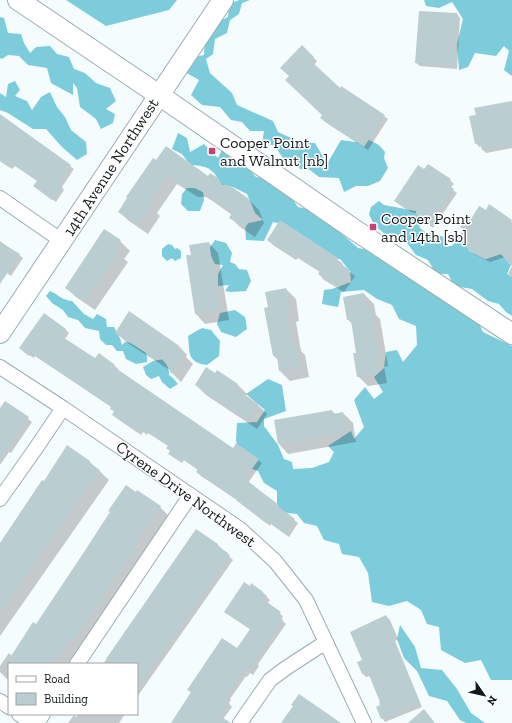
<svg xmlns="http://www.w3.org/2000/svg" width="512" height="723" viewBox="0 0 512 723" font-family="'Zilla Slab',serif">
  <style>
    .forest { fill: #7dccdb }
    .shadow { fill: #0003 }
    .building { fill: #bacdd1 }
    .lines { fill: none; stroke-linecap: round; stroke-linejoin: round }
    .street-casing { stroke: #9badb1; stroke-width: 16 }
    .secondary-casing { stroke: #9badb1; stroke-width: 22 }
    .street { stroke: #fff; stroke-width: 14 }
    .secondary { stroke: #fff; stroke-width: 20 }
    .poi-dot { fill: #ca3f75; stroke: #fff; stroke-width: 1.5 }
    .labels { text-anchor: middle; dominant-baseline: central; stroke-width: 3; stroke-linejoin: round; paint-order: stroke }
    .poi-label { font-size: 16px; fill: #12191a; stroke: #fff; text-anchor: start }
    .street-label { font-size: 16px; fill: #12191a; stroke: #fff }
  </style>
  <rect width="100%" height="100%" fill="#f5fcfe"/>
  <!-- forest -->
  <path class="forest" d="M66 0H177L169 10 106 26Z
    M239 0H250L242 3 239 14 230 20 227 33 215 39 213 54 206 59 210 73 232 93 237 105 273 121 278 132 302 143H315L327 164 341 140 355 142 369 140 379 145 385 152 384 158 388 168 380 181 368 186H356L344 192 339 178 319 177 310 170 300 169 292 158H283L274 145 262 144 264 131H250L242 122 231 120 220 107 202 105 191 95 199 80 185 72 186 59 204 55 205 37 213 35 216 23 228 17 229 4Z
    M424 0H512V76L504 70 509 51 504 46 496 56 475 53 468 67 459 70 457 44 463 19 452 2 439 8 426 6Z
    M0 17 4 18 8 33 21 34 24 43 30 53 36 47 50 46 57 54 69 57 74 69 85 73 96 83 110 88 116 101 106 109 115 114 113 123 101 129 96 119 80 107 77 88 73 83V95L51 83 47 68 28 65 19 56 8 55 2 59 0 58Z
    M15 81 20 90 15 96 27 101 32 110 41 97 50 92 57 107 65 117 71 130 86 142 87 154 77 160 62 147 46 129H33L8 113 0 110V93L6 97 8 84Z
    M178 133 187 138 190 152 204 144 218 158 223 148 241 160 256 177C279 180 285 188 298 207L307 209 320 219 336 222 342 234 358 248 381 252 475 315 483 332 512 346V680H491L481 660 465 663 441 650 439 627 427 624 421 610 407 601 389 606 372 602 368 573 359 557 342 554 339 544 324 540 317 526 304 523 297 514 277 512V491L264 483 258 471 249 468 239 453 236 440 237 423 257 422 265 410 246 394 268 379 282 385 286 411 264 419V426L278 445 284 459 292 462 293 469 312 468 329 462 334 452 328 446 351 431 354 439 364 427 354 400 365 387 374 399 383 392 374 377 384 368 386 352 397 350 403 362 417 345 416 326 399 319 392 305 377 299 364 290 341 292 338 307 322 304 324 290 332 289 351 282 350 271 340 259 322 258 287 225 273 222 264 241 246 240 245 224 263 220 255 213 247 194 233 187 222 185C212 168 209 166 190 165L182 154 172 149Z
    M187 188H195L203 192 204 200 200 211H188L181 204 182 194Z
    M379 201 384 205 416 211 420 228 425 232 444 237 447 246H452L457 240 465 241 469 251 485 259 501 254 511 265 507 274 512 277V316L506 312 499 304 488 301 472 289 454 286 448 274H436L428 260 416 255 407 243 385 234 374 225 369 214 371 207Z
    M215 240 226 243 232 253 230 262 235 264 239 269 247 270 251 281 246 291 231 292 225 291 229 285 218 286V274L223 265 215 264 208 250Z
    M168 244 172 245 175 249 177 248 181 251V258L175 261 172 258 167 261 162 256V249Z
    M50 291C57 294 64 301 72 301L84 314 93 319 97 314 106 319 107 327H114L120 338 122 345 125 342C137 343 149 347 147 362L136 364 126 359 123 351H117L112 345H106L100 339 99 331 85 328 78 320 68 317 63 310 52 303 46 296Z
    M235 310 245 317 247 329 236 337 221 332 217 324 220 313Z
    M202 328 211 330 220 341 219 356 207 365C187 362 190 354 188 336Z
    M162 359C166 364 170 368 169 375L173 378 178 384 170 389 162 382 159 376 151 379 146 375 143 367 153 361Z
    M400 625 415 647 421 668 442 670 457 689 471 713 485 723H466L460 720 447 701 429 696 417 671 404 658 397 639Z"/>
  <!-- shadow -->
  <path class="shadow" d="M420 12 457 14 460 18 457 69 420 66 416 63Z
    M302 47 317 61 314 65 340 89 342 87 388 119 368 150 325 122 321 118 323 115 290 76Z
    M512 102V148L486 153 482 149V146L479 147 476 143 477 116Z
    M0 115 74 169 62 187 64 190 56 202 34 186 38 181 15 166 12 169 0 161Z
    M153 159 208 177 217 179 225 187 248 199 259 210 264 223 255 237 240 227 230 217 232 215 214 202 206 197H198L177 184 157 213 160 216 148 234 129 221 119 212Z
    M428 165 450 180 454 184 450 188 457 193 433 228 422 220 418 214 411 212 399 204Z
    M471 220 511 221 512 222V265L505 257 490 262 474 254 470 251 467 244 462 243 459 240Z
    M280 221 337 259 343 264 342 266 355 276 344 292 324 280 319 274 320 272 298 258 296 260 273 245 268 240Z
    M0 241 23 258 11 276 0 268Z
    M120 241 130 251 124 259 128 262 95 310 76 297 66 288Z
    M209 243 218 253 229 320 205 324 196 314 188 256H192Z
    M512 266V277L508 274Z
    M286 289 296 299 299 321 296 322 301 351 305 355 309 377 290 381 280 371 279 361 274 356 265 309 269 308Z
    M364 294 374 304 376 315 380 319 388 366 384 367 387 383 368 386 358 376V353L353 324 348 320Z
    M65 329 69 333 65 339 96 360 99 355 115 366 118 369V370L233 449 258 460 262 463 248 483 298 523 289 537 271 524 270 526 237 500 201 476 197 472 198 470 184 460 182 463 173 457 170 454 171 451 169 446 148 433 147 435 143 432 141 435 117 418 115 412 111 409 112 407 35 356 34 358 24 352Z
    M116 332 178 345 187 355 186 357 193 364 181 382 172 373 170 369H168L126 342Z
    M237 384 247 394 245 396 258 405 267 414 257 429 206 395 196 385Z
    M6 402 32 422 11 453 9 452 0 465V410Z
    M332 411 335 414 343 413 353 423 356 442 288 454 279 444Z
    M67 447 90 462 109 480 0 636V544L44 482Z
    M160 507 169 516 69 664H9V680L7 679 0 672V666L9 653 12 656 36 625Z
    M196 530 218 545 233 560 137 697V664H103Z
    M250 587 262 591 265 595 270 600 267 604 283 616 281 619 286 624 258 664 259 666 253 675 250 673 247 677 246 676 230 699 231 700 229 703 232 707 223 719 225 723H172L237 650 251 630 225 612Z
    M386 616 390 620 398 639 395 641 422 707 385 722 382 718V705L370 676 366 677 363 674 359 663 364 661Z
    M79 714H125L119 723H68L74 715 76 717Z"/>
  <!-- building -->
  <path class="building" d="M419 11 457 13 454 66 415 63Z
    M302 45 314 57 311 61 340 88 341 86 385 115 364 147 320 118 322 115 285 80 289 76 280 68Z
    M512 101V144L482 150 480 143 475 144 469 116 476 115 474 108Z
    M0 114 71 165 59 183 62 186 52 200 33 186 37 181 11 163 9 167 0 161Z
    M166 146 208 176 210 173 218 178 222 185 232 187 249 199 255 213 245 228 229 218 232 213 203 192 195 188H187L167 175 148 204 151 206 138 225 118 212 127 198 126 197 153 158 156 160Z
    M428 164 451 179 447 184 454 189 429 225 417 217 416 211 406 209 394 201 418 165 424 169Z
    M489 204 512 220 508 226 512 229V266L501 254 486 259 469 251 465 241 457 240 463 229 460 227 467 217 471 219 479 206 486 210Z
    M280 220 338 258 336 261 350 270 338 288 318 274 320 271 292 253 291 256 267 240Z
    M104 229 121 240 115 249 119 252 85 301 65 288Z
    M0 242 20 254 0 284Z
    M209 242 220 310 195 314 186 255H191L189 245Z
    M286 288 290 311 287 312 292 345 296 344 300 368 279 371 277 356H273L264 308 268 307 265 292Z
    M364 293 367 309 371 308 379 357H375L378 373 357 377 353 353H356L351 320H347L343 297Z
    M129 311 178 345 176 348 184 353 171 374 165 359 157 360 115 333Z
    M44 313 66 329 61 336 95 358 99 353 115 365 114 367 233 448 236 443 259 459 245 479 279 505 278 506 295 519 285 534 267 521 266 523 236 500H237L196 472 198 469 179 457 178 460 168 454 170 451 166 448 168 446 144 430 143 432 139 429 137 432 128 426 112 415 114 411 110 409 111 407 31 353 29 356 19 348Z
    M206 367 215 373 217 370 238 384 235 388 258 404 247 420 195 385Z
    M5 401 29 417 0 459V408Z
    M332 410 333 414 343 412 347 432 278 444 274 420Z
    M67 445 90 461 89 463 100 470 0 612V543L42 480 44 481Z
    M126 485 136 492 137 490 161 506 137 541 140 542 109 585 87 621 73 640 71 639 54 664H6L33 622 36 624 82 555 110 512 108 511Z
    M196 529 218 544V546L228 553V554L230 555 137 689V664H114L106 659Z
    M244 582 250 586 251 583 262 591V592L267 596 264 600 281 612 278 616 283 619 255 661 256 662 249 672 246 670 243 674 242 673 227 695 228 696 225 700 229 702 220 716 231 723H171L191 692 187 690 222 638 237 648 250 629 224 612Z
    M386 615 395 636 392 637 420 703 381 719 376 707 380 705 379 702H380L369 675 367 676 366 673 362 674 357 662 362 660 350 632Z
    M299 694 341 723H281L293 706 291 705Z
    M424 709 435 723H408Z"/>
  <g class="lines">
    <defs>
      <path id="street" d="M0 198 62 241
        M0 367 63 408 240 529 275 561 306 600 364 723
        M0 499 36 448 63 408
        M77 664 190 496
        M0 701 9 707
        M19 714 32 723
        M37 723 43 714
        M240 723 270 680 286 668 326 642"/>
      <path id="secondary" d="M18 0 159 95 352 228 512 334
        M0 333 223 0"/>
    </defs>
    <!-- street casing -->
    <use href="#street" class="street-casing"/>
    <!-- secondary casing -->
    <use href="#secondary" class="secondary-casing"/>
    <!-- street -->
    <use href="#street" class="street"/>
    <!-- secondary -->
    <use href="#secondary" class="secondary"/>
  </g>
  <!-- markers -->
  <g class="poi-dot">
    <rect x="208" y="147" width="8" height="8" rx="2"/>
    <rect x="369" y="223" width="8" height="8" rx="2"/>
  </g>
  <g class="labels">
    <!-- poi labels -->
    <g class="poi-label">
      <text x="220" y="142">Cooper Point<tspan x="220" dy="18">and Walnut [nb]</tspan></text>
      <text x="381" y="218">Cooper Point<tspan x="381" dy="18">and 14th [sb]</tspan></text>
    </g>
    <!-- street labels -->
    <g class="street-label">
      <text transform="translate(111 167) rotate(-57)">14th Avenue Northwest</text>
      <text transform="translate(186 494) rotate(36)">Cyrene Drive Northwest</text>
    </g>
  </g>
  <!-- legend -->
  <rect x="8" y="663" width="130" height="52" fill="#ffffff" stroke="#a0a3a3"/>
  <rect x="16" y="676" width="20" height="6" fill="#ffffff" stroke="#a0a3a3"/>
  <text x="44" y="683" font-size="12" fill="#12191a">Road</text>
  <rect x="16" y="693" width="20" height="12" fill="#bacdd1" stroke="#a0a3a3"/>
  <text x="44" y="703" font-size="12" fill="#12191a">Building</text>
  <!-- north arrow -->
  <g transform="translate(484 695) rotate(124)" stroke="#ffffff" stroke-width="3" paint-order="stroke">
  <path d="M0-3L7 15L0 10L-7 15Z" fill="#12191a"/>
  <text y="-6" font-size="11" font-weight="bold" text-anchor="middle" fill="#12191a">N</text>
  </g>
</svg>
